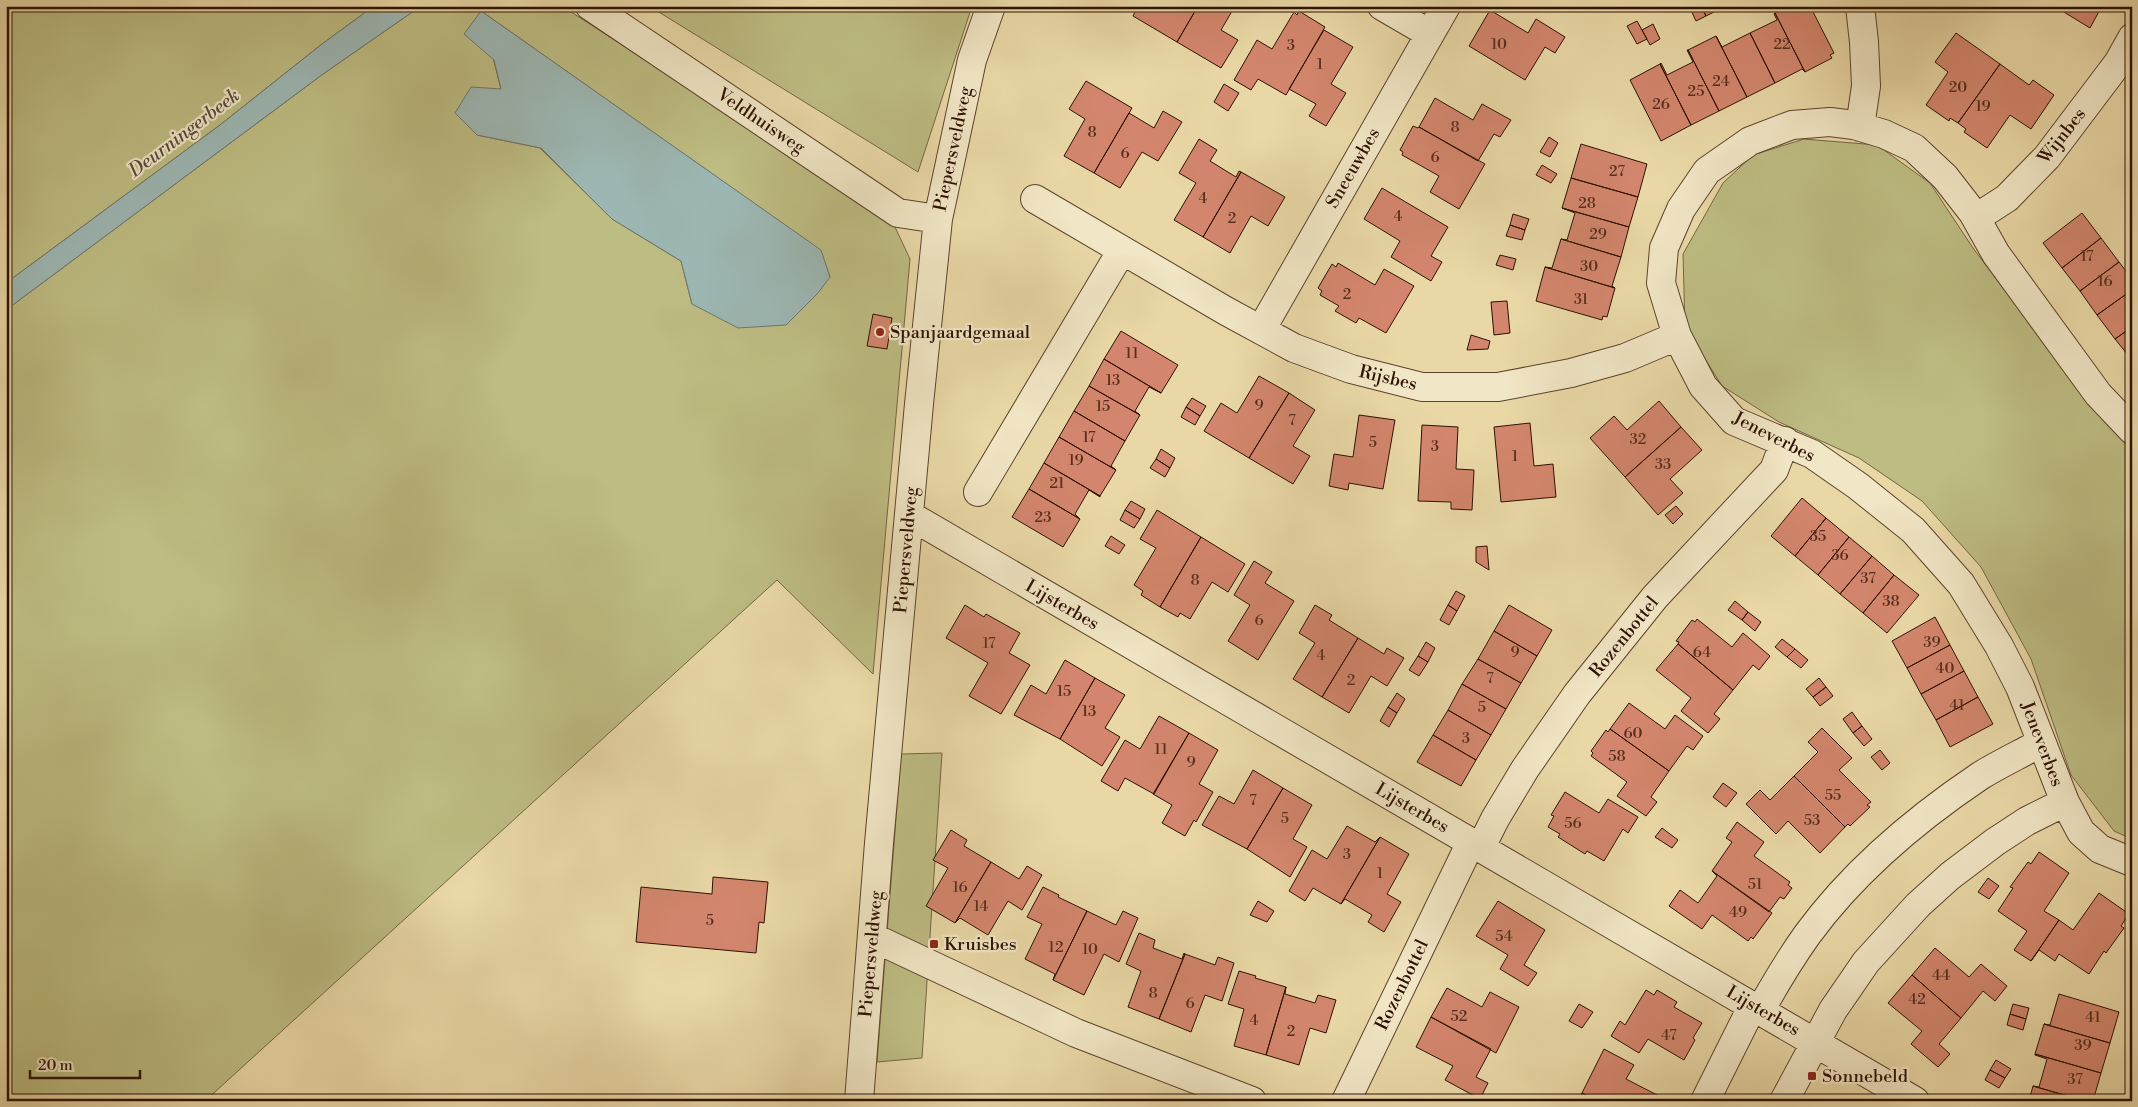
<svg xmlns="http://www.w3.org/2000/svg" width="2138" height="1107" viewBox="0 0 2138 1107" font-family="'Libre Bodoni',serif">
  <style>
    .green { fill: #bdbc82; stroke: #756642; fill-rule: evenodd }
    .water { fill: #9cb7b3; stroke: #70756d }
    .building { fill: #d3866d; stroke: #2d1103 }
    .lines { fill: none; stroke-linecap: round; stroke-linejoin: round }
    .minor-casing { stroke: #5c432c; stroke-width: 30 }
    .minor { stroke: #f1e6c5; stroke-width: 28 }
    .poi-dot { fill: #8f2418; stroke: #f1e6c5; stroke-width: 2 }
    .labels { text-anchor: middle; dominant-baseline: central; stroke-width: 4.5; stroke-linejoin: round; paint-order: stroke }
    .number-label { font-size: 15px; fill: #562e1e }
    .street-label { font-size: 18px; fill: #2d1103; stroke: #f1e6c5 }
    .poi-label { font-size: 18px; fill: #2d1103; stroke: #f1e6c5; text-anchor: start }
    .water-label { font-size: 19px; font-style: italic; fill: #544b41; stroke: #f1e6c5 }
  </style>
  <rect width="100%" height="100%" fill="#e9d8a6"/>
  <filter id="stains"><feTurbulence type="fractalNoise" baseFrequency=".004" numOctaves="4"/><feColorMatrix values="0 0 0 0 .2 0 0 0 0 .09 0 0 0 0 .02 0 0 0 .5 -.17"/></filter>
  <radialGradient id="worn" r=".72"><stop offset=".6" stop-color="#630" stop-opacity="0"/><stop offset="1" stop-color="#630" stop-opacity=".3"/></radialGradient>
  <!-- green -->
  <path class="green" d="M6 6H374L322 44 220 125 6 283Z
    M421 6H562L880 212 895 227 910 259 873 674 777 580 205 1101H6V310L323 74ZM481 11 820 250 830 277 692 304 681 261 612 219 540 148 477 135 501 89Z
    M649 6H972L918 172Z
    M1804 139 1877 145 1930 183 1973 248 2082 394 2132 446V839L2114 831 2071 775 2031 659 1981 567 1922 501 1859 458 1779 422 1722 386 1685 327 1683 254 1723 183 1753 155Z
    M942 753 922 1058 877 1062 901 754Z"/>
  <!-- water -->
  <path class="water" d="M374 6H421L323 74 6 310V283L220 125 322 44Z
    M481 11 821 250 830 277 818 293 786 325 738 328 692 304 681 261 612 219 541 148 477 135 455 113 471 87 501 89 494 60 464 34Z"/>
  <!-- building -->
  <path class="building" d="M1138 6H1198L1177 42 1133 16Z
    M1198 6H1235L1221 30 1238 40 1221 68 1177 42Z
    M1689 6H1701L1706 16 1696 21Z
    M1701 6H1714L1716 11 1706 16Z
    M1789 6H1810L1834 53 1830 55 1832 58 1805 72 1775 13Z
    M2054 6H2102L2090 28Z
    M1490 10 1528 33 1536 19 1565 37 1555 53 1545 47 1525 80 1469 46Z
    M1299 11 1325 27 1286 95 1258 79 1251 90 1234 80 1257 40 1272 49 1294 12 1297 15Z
    M1775 13 1805 72 1802 69 1775 83 1750 33 1777 20 1774 14Z
    M1637 21 1647 39 1637 44 1627 26Z
    M1653 24 1660 39 1650 45 1642 30Z
    M1324 30 1353 47 1331 84 1346 93 1326 126 1309 116 1316 104 1289 89Z
    M1750 33 1775 83 1747 97 1716 36 1722 47Z
    M1956 33 2000 64 1958 123 1950 118 1949 121 1926 105 1948 72 1935 62Z
    M1716 36 1747 97 1719 111 1688 50Z
    M1687 50H1688L1719 111 1691 125 1660 64 1661 63 1667 75 1693 62Z
    M1660 64 1691 125 1661 141 1630 80Z
    M2000 64 2029 85 2033 80 2054 95 2031 129 2010 115 1987 148 1964 132 1966 129 1958 123Z
    M1086 81 1132 108 1094 173 1064 156 1085 119 1069 109Z
    M1224 84 1239 93 1228 111 1214 102Z
    M1435 98 1473 120 1482 104 1511 120 1500 137 1494 134 1478 161 1419 127Z
    M1163 111 1182 122 1158 161 1142 152 1120 188 1094 173 1129 113 1154 128Z
    M1413 126 1418 128 1419 127 1485 164 1459 209 1430 192 1439 176 1402 155 1403 152 1400 150Z
    M1549 137 1558 143 1550 157 1540 152Z
    M1199 139 1217 150 1210 161 1236 177 1239 171 1241 172 1203 237 1174 220 1196 183 1179 173Z
    M1581 144 1647 164 1638 197 1571 178Z
    M1542 165 1557 174 1551 183 1536 175Z
    M1241 172 1285 197 1268 226 1251 216 1230 253 1203 237Z
    M1571 178 1638 197 1629 227 1562 208Z
    M1382 188 1448 227 1431 256 1442 262 1431 281 1391 257 1400 241 1364 219Z
    M1562 208 1629 227 1621 257 1561 239 1567 240 1575 213Z
    M2082 213 2101 238 2062 268 2043 243Z
    M1513 214 1529 219 1525 230 1510 225Z
    M1510 225 1525 230 1522 240 1506 236Z
    M2101 238 2119 262 2080 291 2062 268Z
    M1561 239 1621 257 1612 286 1615 288 1545 267 1552 268Z
    M1500 255 1516 259 1513 270 1496 265Z
    M2119 262 2132 279V290L2097 315 2080 291Z
    M1338 263 1375 285 1384 269 1414 286 1386 333 1359 318 1356 323 1335 311 1339 306 1320 295 1322 291 1318 288 1332 264 1336 267Z
    M1545 267 1615 288 1607 317 1603 316 1602 320 1536 301Z
    M2132 290V327L2115 339 2097 315Z
    M1507 301 1510 333 1494 335 1491 302Z
    M873 314 892 318 887 349 867 346Z
    M2132 327V360L2115 339Z
    M1121 331 1178 365 1161 393 1104 359Z
    M1471 335 1490 341 1488 349 1467 350Z
    M1104 359 1161 393 1149 387 1135 411 1140 415 1089 386Z
    M1259 376 1289 393 1249 458 1204 431 1221 403 1237 413Z
    M1089 386 1140 415 1125 441 1074 411Z
    M1289 393 1315 410 1293 446 1310 456 1293 484 1249 458Z
    M1192 398 1206 406 1200 416 1186 407Z
    M1659 401 1681 427 1625 477 1590 438 1614 416 1627 430Z
    M1186 407 1200 416 1195 425 1181 417Z
    M1074 411 1125 441 1111 466 1116 470 1059 437Z
    M1359 415 1395 420 1383 489 1349 483 1348 490 1329 486 1334 454 1353 457Z
    M1530 423 1534 466 1553 464 1556 497 1501 502 1494 427Z
    M1422 425 1458 427 1456 469 1474 470 1472 510 1451 509V502L1418 501Z
    M1681 427 1702 450 1670 479 1683 493 1658 515 1625 477Z
    M1059 437 1116 470 1100 496 1044 463Z
    M1161 449 1175 458 1170 468 1156 459Z
    M1156 459 1170 468 1165 477 1150 468Z
    M1044 463 1100 496V497L1089 490 1075 514 1080 519 1029 489Z
    M1029 489 1080 519 1063 547 1012 517Z
    M1802 498 1826 518 1795 556 1771 536Z
    M1131 501 1145 509 1140 519 1125 510Z
    M1676 506 1683 514 1673 524 1665 515Z
    M1125 510 1140 519 1134 528 1120 520Z
    M1157 510 1201 537 1160 607 1141 595 1143 591 1134 585 1156 548 1140 539Z
    M1826 518 1849 537 1818 575 1795 556Z
    M1111 536 1125 545 1119 554 1105 546Z
    M1201 537 1245 564 1228 592 1212 582 1190 619 1180 613 1178 617 1160 607Z
    M1849 537 1872 556 1840 594 1818 575Z
    M1487 546 1489 570 1476 562V547Z
    M1872 556 1894 575 1863 613 1840 594Z
    M1254 561 1272 572 1265 583 1294 601 1258 660 1228 641 1250 605 1234 595Z
    M1894 575 1919 595 1887 633 1863 613Z
    M1456 591 1465 596 1457 611 1448 605Z
    M1735 601 1748 612 1742 620 1728 610Z
    M965 605 984 617 986 614 1020 633 1009 653 1030 665 1001 714 969 696 988 663 946 638Z
    M1315 605 1332 615 1329 620 1358 638 1322 697 1293 679 1315 643 1299 633Z
    M1448 605 1457 611 1449 625 1440 620Z
    M1509 605 1552 630 1537 656 1494 631Z
    M1748 612 1761 622 1755 631 1742 620Z
    M1935 617 1950 645 1907 668 1892 641Z
    M1697 619 1732 647 1743 633 1770 656 1759 670 1753 665 1733 690 1678 644 1679 642 1676 641 1692 620 1695 622Z
    M1494 631 1537 656 1521 683 1478 659Z
    M1358 638 1384 654 1387 648 1404 658 1387 686 1371 676 1349 713 1322 697Z
    M1782 639 1795 649 1787 657 1775 647Z
    M1426 642 1435 648 1428 662 1418 656Z
    M1678 644 1733 690 1714 714 1720 719 1708 733 1681 711 1691 698 1656 670Z
    M1950 645 1964 671 1921 694 1907 668Z
    M1795 649 1808 660 1801 668 1787 657Z
    M1418 656 1428 662 1419 676 1409 670Z
    M1478 659 1521 683 1506 709 1462 684Z
    M1065 660 1095 678 1060 739 1014 715 1031 685 1046 694Z
    M1964 671 1978 697 1936 720 1921 694Z
    M1095 678 1125 695 1105 728 1120 737 1102 766 1060 739Z
    M1819 678 1826 687 1813 697 1806 689Z
    M1462 684 1506 709 1491 735 1448 710Z
    M1826 687 1833 696 1820 706 1813 697Z
    M1397 693 1405 699 1397 713 1388 707Z
    M1978 697 1993 724 1950 747 1936 720Z
    M1629 703 1665 729 1675 715 1703 736 1693 750 1687 746 1669 771 1610 729Z
    M1388 707 1397 713 1389 727 1380 721Z
    M1448 710 1491 735 1476 760 1433 735Z
    M1852 712 1862 726 1853 733 1843 719Z
    M1159 716 1189 733 1154 794 1125 778 1118 791 1101 781 1125 740 1140 749Z
    M1862 726 1872 739 1864 746 1853 733Z
    M1822 728 1852 758 1839 770 1871 802 1867 805 1870 807 1850 826 1848 824 1845 827 1794 776 1818 752 1808 742Z
    M1610 729 1669 771 1651 797 1657 802 1646 816 1617 796 1627 782 1591 756 1593 753 1591 751 1606 730 1608 732Z
    M1189 733 1218 750 1199 784 1213 792 1196 822 1194 820 1185 836 1162 823 1172 805 1153 794Z
    M1433 735 1476 760 1461 786 1417 762Z
    M1880 750 1890 763 1882 770 1871 757Z
    M1253 770 1283 788 1247 849 1202 825 1219 796 1234 804Z
    M1794 776 1845 827 1820 853 1788 821 1776 834 1746 804 1760 790 1770 800Z
    M1723 783 1737 793 1726 807 1713 797Z
    M1283 788 1312 805 1293 839 1307 847 1290 877 1247 849Z
    M1565 792 1599 813 1608 799 1638 817 1628 833 1623 829 1604 861 1587 851 1585 854 1558 837 1560 834 1548 827 1554 816 1551 815Z
    M1737 822 1764 842 1754 856 1790 882 1788 885 1792 888 1784 899 1780 897 1769 912 1712 871 1732 842 1726 838Z
    M1347 826 1375 842 1380 837 1341 904 1313 888 1305 901 1289 891 1312 850 1327 859Z
    M1662 828 1678 840 1672 848 1655 837Z
    M951 830 967 840 964 846 991 862 955 923 926 906 948 868 933 860Z
    M1380 837 1409 854 1387 894 1401 902 1384 932 1368 922 1372 915 1345 899 1341 904Z
    M2039 852 2069 873 2044 911 2059 920 2031 961 2014 950 2027 931 1998 911 2013 888 2010 887 2028 862 2031 864Z
    M991 862 1019 879 1027 866 1042 875 1022 910 1008 901 988 935 960 918 955 923Z
    M1712 871 1772 913 1753 939 1751 937 1748 941 1712 915 1702 929 1669 906 1680 890 1698 903 1717 876Z
    M713 877 768 882 764 923 759 922 756 953 636 942 641 887 712 894Z
    M1988 878 1999 886 1989 899 1978 892Z
    M1043 887 1059 895 1058 897 1087 911 1053 980 1055 974 1025 959 1042 924 1027 917Z
    M2099 893 2129 914 2121 926 2124 928 2106 953 2104 951 2089 974 2059 954 2055 961 2039 950 2031 961 2059 920 2073 930Z
    M1258 901 1274 911 1267 922 1250 915Z
    M1498 901 1545 930 1524 965 1537 973 1528 986 1500 969 1508 955 1476 936Z
    M1087 911 1116 925 1123 911 1138 918 1119 962 1104 954 1084 995 1053 980Z
    M1139 933 1155 940 1153 948 1182 959 1184 953 1185 954 1159 1019 1128 1007 1141 971 1126 964Z
    M1935 948 1969 977 1981 964 2007 986 1995 1001 1983 991 1961 1018 1912 975Z
    M1185 954 1215 965 1218 957 1234 963 1222 1001 1205 995 1191 1032 1159 1019Z
    M1239 971 1256 976 1255 978 1286 987 1266 1055 1234 1046 1244 1009 1228 1004Z
    M1912 975 1961 1018 1939 1044 1950 1054 1938 1067 1911 1044 1922 1031 1888 1003Z
    M1286 987 1285 994 1315 1003 1318 995 1336 1000 1326 1033 1310 1028 1299 1065 1266 1055Z
    M1447 988 1482 1007 1490 992 1519 1007 1496 1053 1431 1017Z
    M1646 990 1654 995 1657 990 1677 1002 1674 1007 1702 1023 1693 1038 1695 1040 1684 1060 1648 1039 1639 1053 1611 1036 1620 1021 1625 1025Z
    M2059 994 2119 1012 2110 1043 2044 1024 2050 1025Z
    M1579 1004 1593 1012 1582 1028 1569 1021Z
    M2013 1004 2029 1008 2026 1019 2010 1014Z
    M2010 1014 2026 1019 2023 1030 2007 1025Z
    M1431 1017 1491 1049 1476 1077 1488 1083 1480 1099 1445 1080 1453 1066 1416 1047Z
    M2044 1024 2110 1043 2101 1073 2035 1054Z
    M1604 1049 1634 1065 1626 1079 1661 1097 1659 1101H1597L1582 1093Z
    M2035 1054 2101 1073 2093 1101H2085L2033 1086 2039 1087 2047 1059 2035 1055Z
    M1996 1060 2011 1069 2005 1078 1990 1070Z
    M1990 1070 2005 1078 1999 1088 1985 1080Z
    M2033 1086 2085 1101H2029Z
    M1582 1093 1597 1101H1578Z"/>
  <g class="lines">
    <defs>
      <path id="minor" d="M590 6 898 213 938 219
        M1382 6 1430 34
        M1860 127 1866 86 1864 42 1860 6
        M1035 199 1226 311 1294 348 1351 369 1422 387H1498L1571 373 1625 358 1677 336
        M1976 218 2007 198 2047 157 2118 63 2132 38
        M1261 330 1446 6
        M2132 430 2098 394 1996 254 1973 213 1945 177 1914 148 1884 134 1854 125 1830 122 1792 125 1750 141 1707 171 1681 209 1664 248 1661 283 1677 336 1703 386 1734 421 1812 454 1858 486 1913 530 1961 584 1999 646 2020 687 2065 802 2081 832 2100 849 2132 862
        M978 492 1122 250
        M909 515 1915 1101
        M1481 847 1495 819 1525 769 1577 694 1655 597 1774 470 1785 441
        M872 937 1076 1033 1252 1101
        M1761 1009C1775 984 1790 959 1807 935 1853 872 1916 819 1980 776 1999 764 2021 754 2040 743
        M859 1101 879 843 919 404 938 219 972 60 991 6
        M1346 1101 1471 842
        M1705 1101 1753 1005
        M1784 1101 1833 1010 1866 962 1918 905 1950 876 1995 842 2027 821 2065 802"/>
    </defs>
    <!-- minor casing -->
    <use href="#minor" class="minor-casing"/>
    <!-- minor -->
    <use href="#minor" class="minor"/>
  </g>
  <!-- markers -->
  <g class="poi-dot">
    <circle cx="880" cy="332" r="5"/>
    <rect x="929" y="939" width="10" height="10" rx="2.5"/>
    <rect x="1807" y="1071" width="10" height="10" rx="2.5"/>
  </g>
  <g class="labels">
    <!-- number labels -->
    <g class="number-label">
      <text x="1499" y="44">10</text>
      <text x="1782" y="44">22</text>
      <text x="1291" y="45">3</text>
      <text x="1320" y="64">1</text>
      <text x="1721" y="81">24</text>
      <text x="1958" y="87">20</text>
      <text x="1696" y="91">25</text>
      <text x="1661" y="104">26</text>
      <text x="1983" y="106">19</text>
      <text x="1455" y="127">8</text>
      <text x="1092" y="132">8</text>
      <text x="1125" y="153">6</text>
      <text x="1435" y="157">6</text>
      <text x="1617" y="171">27</text>
      <text x="1203" y="198">4</text>
      <text x="1587" y="203">28</text>
      <text x="1398" y="216">4</text>
      <text x="1232" y="218">2</text>
      <text x="1598" y="234">29</text>
      <text x="2087" y="256">17</text>
      <text x="1589" y="266">30</text>
      <text x="2105" y="281">16</text>
      <text x="1347" y="294">2</text>
      <text x="1581" y="299">31</text>
      <text x="1132" y="353">11</text>
      <text x="1113" y="380">13</text>
      <text x="1259" y="405">9</text>
      <text x="1103" y="406">15</text>
      <text x="1292" y="420">7</text>
      <text x="1089" y="437">17</text>
      <text x="1638" y="439">32</text>
      <text x="1373" y="442">5</text>
      <text x="1435" y="446">3</text>
      <text x="1515" y="456">1</text>
      <text x="1076" y="460">19</text>
      <text x="1663" y="464">33</text>
      <text x="1057" y="483">21</text>
      <text x="1043" y="517">23</text>
      <text x="1818" y="536">35</text>
      <text x="1840" y="555">36</text>
      <text x="1868" y="578">37</text>
      <text x="1195" y="580">8</text>
      <text x="1891" y="601">38</text>
      <text x="1259" y="620">6</text>
      <text x="1932" y="642">39</text>
      <text x="989" y="643">17</text>
      <text x="1515" y="652">9</text>
      <text x="1702" y="652">64</text>
      <text x="1321" y="655">4</text>
      <text x="1945" y="668">40</text>
      <text x="1490" y="678">7</text>
      <text x="1351" y="680">2</text>
      <text x="1064" y="691">15</text>
      <text x="1957" y="705">41</text>
      <text x="1482" y="707">5</text>
      <text x="1089" y="711">13</text>
      <text x="1633" y="733">60</text>
      <text x="1466" y="738">3</text>
      <text x="1161" y="749">11</text>
      <text x="1617" y="756">58</text>
      <text x="1191" y="762">9</text>
      <text x="1833" y="795">55</text>
      <text x="1253" y="800">7</text>
      <text x="1285" y="818">5</text>
      <text x="1812" y="820">53</text>
      <text x="1573" y="823">56</text>
      <text x="1347" y="854">3</text>
      <text x="1380" y="873">1</text>
      <text x="1755" y="884">51</text>
      <text x="960" y="887">16</text>
      <text x="981" y="906">14</text>
      <text x="1738" y="912">49</text>
      <text x="710" y="920">5</text>
      <text x="1504" y="936">54</text>
      <text x="1056" y="947">12</text>
      <text x="1090" y="949">10</text>
      <text x="1941" y="975">44</text>
      <text x="1153" y="993">8</text>
      <text x="1917" y="999">42</text>
      <text x="1190" y="1003">6</text>
      <text x="1459" y="1016">52</text>
      <text x="2093" y="1017">41</text>
      <text x="1254" y="1020">4</text>
      <text x="1291" y="1031">2</text>
      <text x="1669" y="1035">47</text>
      <text x="2083" y="1045">39</text>
      <text x="2075" y="1079">37</text>
    </g>
    <!-- street labels -->
    <g class="street-label">
      <text transform="translate(761 121) rotate(34)">Veldhuisweg</text>
      <text transform="translate(2062 136) rotate(-52)">Wijnbes</text>
      <text transform="translate(953 149) rotate(-78)">Piepersveldweg</text>
      <text transform="translate(1353 168) rotate(-60)">Sneeuwbes</text>
      <text transform="translate(1388 378) rotate(13)">Rijsbes</text>
      <text transform="translate(1774 437) rotate(27)">Jeneverbes</text>
      <text transform="translate(906 550) rotate(-85)">Piepersveldweg</text>
      <text transform="translate(1062 605) rotate(30)">Lijsterbes</text>
      <text transform="translate(1624 637) rotate(-51)">Rozenbottel</text>
      <text transform="translate(2042 744) rotate(69)">Jeneverbes</text>
      <text transform="translate(1412 808) rotate(30)">Lijsterbes</text>
      <text transform="translate(871 954) rotate(-85)">Piepersveldweg</text>
      <text transform="translate(1402 985) rotate(-64)">Rozenbottel</text>
      <text transform="translate(1763 1011) rotate(30)">Lijsterbes</text>
    </g>
    <!-- poi labels -->
    <g class="poi-label">
      <text x="890" y="332">Spanjaardgemaal</text>
      <text x="944" y="944">Kruisbes</text>
      <text x="1822" y="1076">Sonnebeld</text>
    </g>
    <!-- water labels -->
    <g class="water-label">
      <text transform="translate(184 133) rotate(-37)">Deurningerbeek</text>
    </g>
  </g>
  <!-- margin -->
  <rect width="2138" height="1107" fill="none" stroke="#e9d8a6" stroke-width="25"/>
  <rect x="8" y="8" width="2123" height="1092" fill="none" stroke="#2d1103" stroke-width="2.5"/>
  <rect x="12" y="12" width="2113" height="1082" fill="none" stroke="#2d1103"/>
  <!-- scale -->
  <path d="M30 1070v8h110v-8" fill="none" stroke="#2d1103" stroke-width="2.5"/>
  <text x="38" y="1070" font-size="15" fill="#2d1103" stroke="#f1e6c5" stroke-width="4" paint-order="stroke">20 m</text>
  <rect width="100%" height="100%" filter="url(#stains)"/>
  <rect width="100%" height="100%" fill="url(#worn)"/>
</svg>
